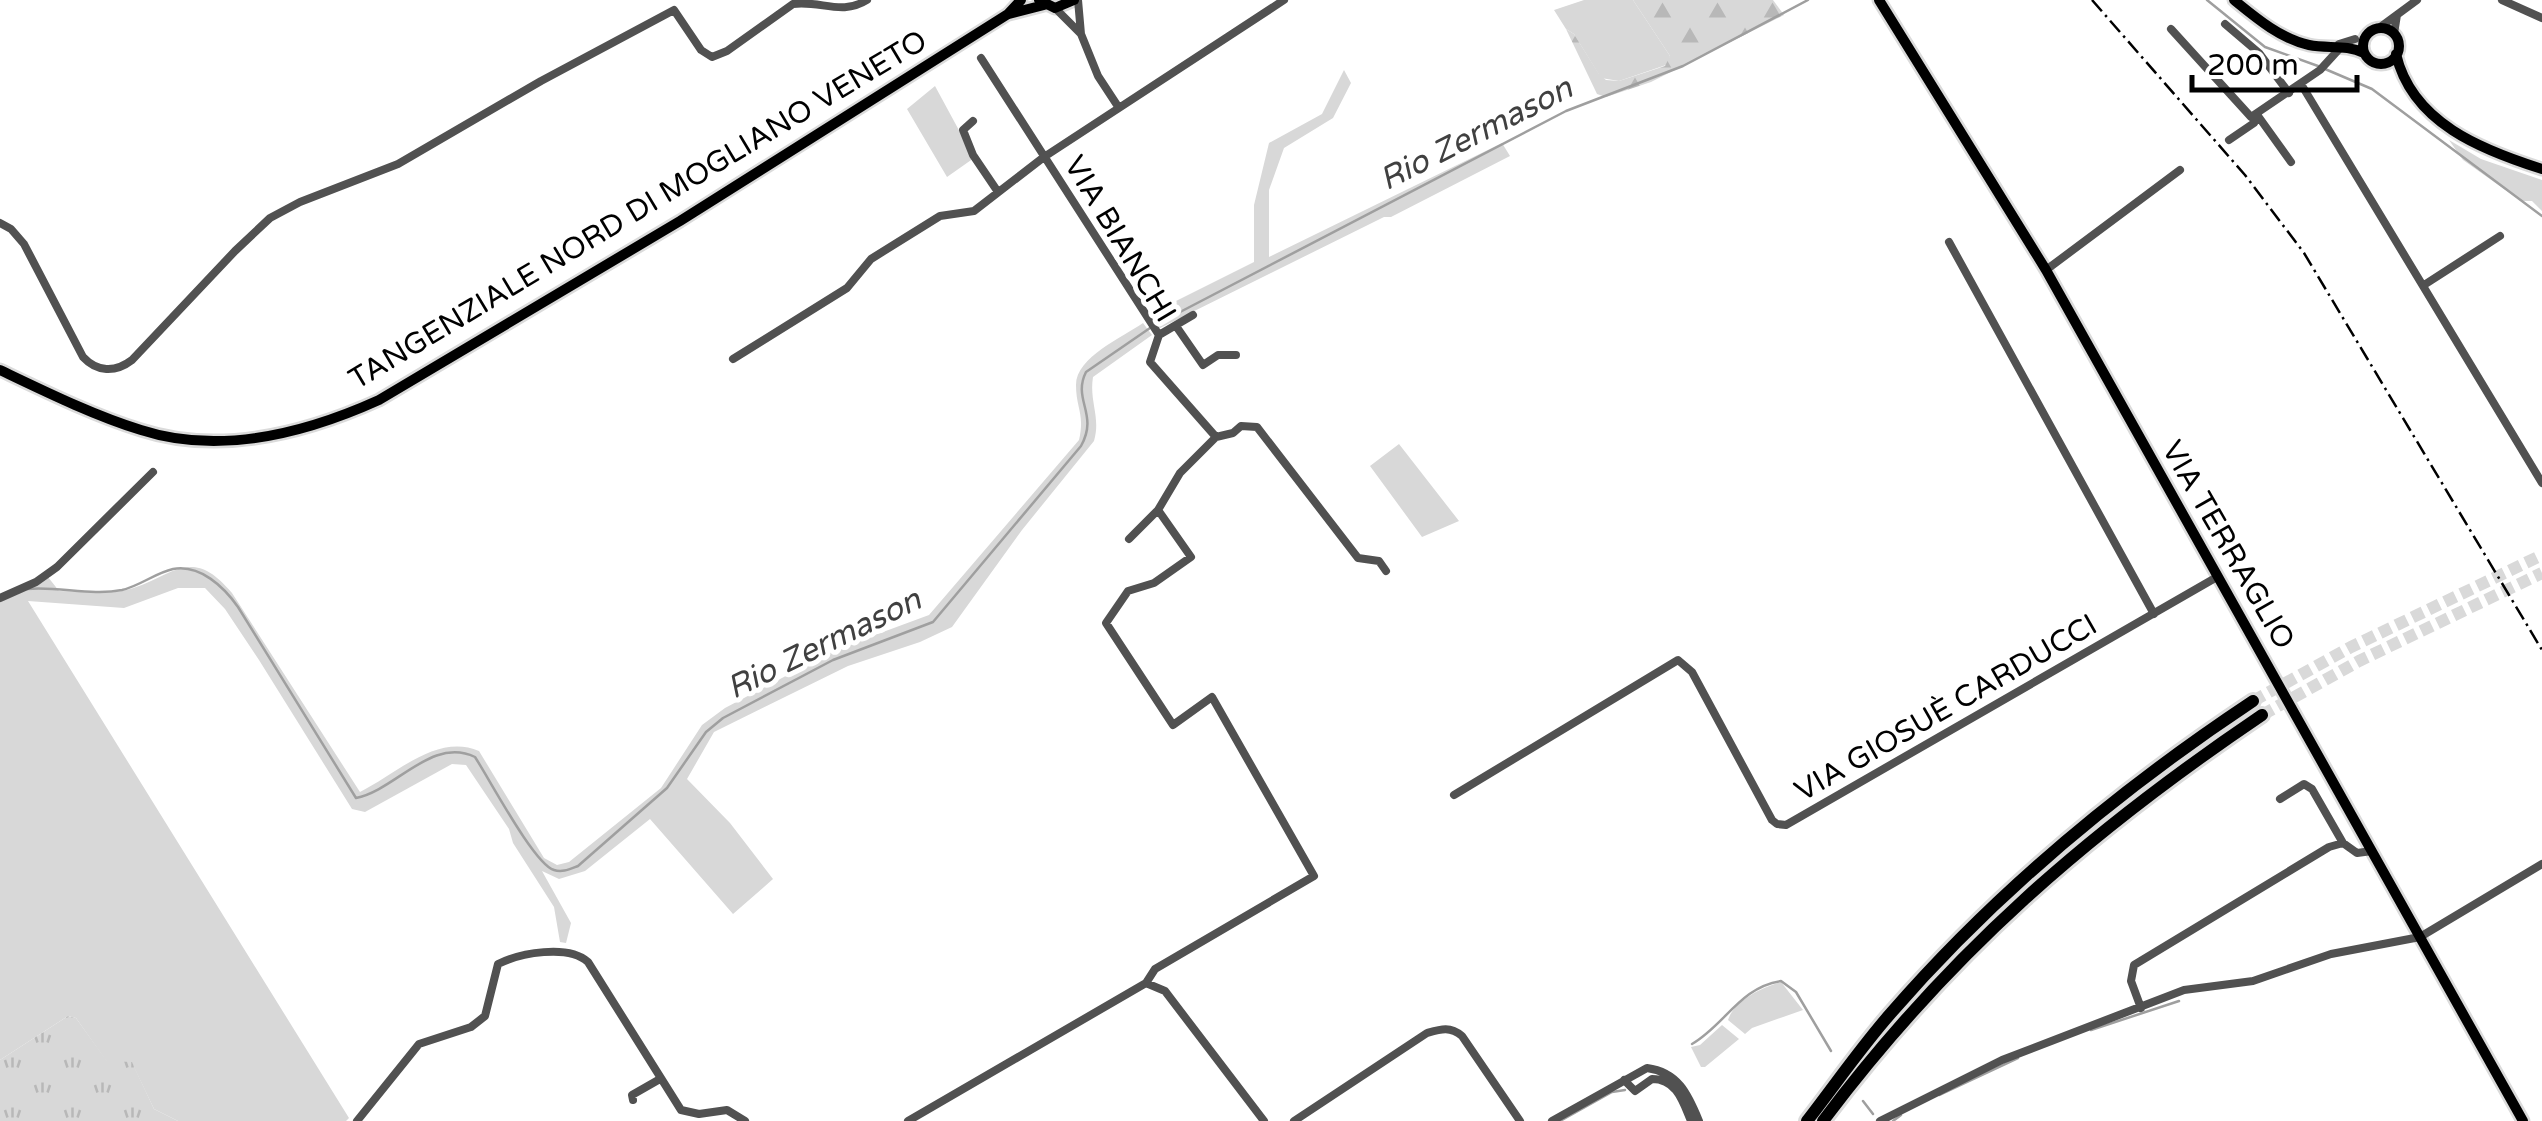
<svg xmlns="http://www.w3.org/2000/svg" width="2542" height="1121" viewBox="0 0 2542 1121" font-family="'Varela Round',sans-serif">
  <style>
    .green { fill: #d8d8d8 }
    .forest { fill: url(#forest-firs) }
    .park { fill: url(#park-tufts) }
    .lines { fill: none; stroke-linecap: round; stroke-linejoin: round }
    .stream { stroke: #9f9f9f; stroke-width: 2.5 }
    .highway-tunnel { stroke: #d9d9d9; stroke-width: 12; stroke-dasharray: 12 6; stroke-linecap: butt }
    .major-casing { stroke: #dbdbdb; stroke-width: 15 }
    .highway-casing { stroke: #dbdbdb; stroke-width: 18 }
    .minor { stroke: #515151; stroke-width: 8 }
    .major { stroke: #000; stroke-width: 10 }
    .highway { stroke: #000; stroke-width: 12 }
    .rail { stroke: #000; stroke-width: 2.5; stroke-dasharray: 15 5 2.5 5; stroke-linecap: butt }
    .labels { text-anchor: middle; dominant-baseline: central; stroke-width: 10; stroke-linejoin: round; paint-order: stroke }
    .street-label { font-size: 30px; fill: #000; stroke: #fff }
    .water-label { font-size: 32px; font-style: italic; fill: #404040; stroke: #fff }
  </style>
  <defs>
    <pattern id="forest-firs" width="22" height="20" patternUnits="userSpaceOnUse" patternTransform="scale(2.5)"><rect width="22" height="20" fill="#d8d8d8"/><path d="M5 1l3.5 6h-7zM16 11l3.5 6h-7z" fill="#b8b8b8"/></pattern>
    <pattern id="park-tufts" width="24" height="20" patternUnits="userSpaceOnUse" patternTransform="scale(2.5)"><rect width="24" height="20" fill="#d8d8d8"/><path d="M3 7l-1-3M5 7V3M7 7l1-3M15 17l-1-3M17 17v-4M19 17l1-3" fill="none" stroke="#b8b8b8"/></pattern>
  </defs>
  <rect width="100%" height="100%" fill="#fff"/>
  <!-- green -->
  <path class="green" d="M1584 0H1633L1670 56 1669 64 1619 81 1601 78 1574 34 1566 29 1554 10Z
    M1344 70 1351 83 1333 118 1284 148 1269 190V257L1502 143 1510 156 1391 217H1384L1158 329 1153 322 1173 313 1168 305 1254 262V205L1269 143 1322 114Z
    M935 86 974 158 947 177 907 109Z
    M2449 140 2481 159 2542 180V211L2532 201H2521L2463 160Z
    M1143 323 1152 335 1093 377C1089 402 1101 417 1094 441L1022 530 952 627 920 642 848 666 714 732 687 779 730 823 773 879 733 914 650 819 585 871 559 879 542 871 571 923 566 943 560 942 554 907 513 843 509 829 466 765 452 764 365 812 352 809 259 660 225 609 205 588H178L124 608 28 601 349 1118 346 1121H178L154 1109 132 1063 107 1062 76 1018 68 1016 0 1060V601L48 577 59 591C79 591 102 595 122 591 170 581 189 541 232 593L360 792C396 774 437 733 479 751L544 858 557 865 569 862 661 788 702 725 725 708 837 649 929 615 1079 440C1085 414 1076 408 1076 385 1076 357 1123 337 1143 323Z
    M1399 444 1459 521 1422 537 1370 466Z
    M1781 982 1803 1010 1752 1028 1745 1034 1728 1020C1735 1000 1761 988 1781 982Z
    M1722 1025 1739 1039 1705 1067H1701L1691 1047 1700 1045Z"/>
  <!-- forest -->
  <path class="forest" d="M1633 0H1773L1784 15 1651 82 1606 97 1597 94 1566 29 1574 34 1599 74 1606 80 1619 81 1665 66 1670 56Z"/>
  <!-- park -->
  <path class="park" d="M68 1016 76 1018 107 1061 132 1062 154 1109 178 1121H0V1060Z"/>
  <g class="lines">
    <!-- stream -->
    <path class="stream" d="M2207 0 2265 47 2318 66
      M2325 69 2372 89 2542 216
      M1157 324 1566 111 1683 66 1808 0
      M27 589C58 586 91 596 122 590 140 586 155 573 173 569 200 564 224 587 238 607L356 798C396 790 432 736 475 757 490 780 534 864 554 870 562 873 570 869 578 866L667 788 706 732 723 718 833 660 933 622 1081 446C1099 414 1072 400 1086 372L1150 328
      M2091 1030 2179 1001
      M1692 1044C1725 1025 1740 987 1781 981L1796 992 1831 1051
      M1939 1095 2018 1058
      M1863 1101 1873 1114
      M1560 1121 1612 1092 1625 1090
      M1893 1121 1901 1115"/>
    <!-- highway-tunnel -->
    <path class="highway-tunnel" d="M2253 701 2351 647 2542 555
      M2262 715 2359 661 2542 573"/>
    <defs>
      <path id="major" d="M1039 0 1055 8 1074 0
        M1879 0 2046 270 2523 1121
        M2234 0C2256 18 2281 39 2309 45 2328 49 2346 44 2364 53
        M1009 14 1044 5
        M2363 46a18 18 0 1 1 36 0a18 18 0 1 1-36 0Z
        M2396 54C2412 123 2482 150 2542 169
        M0 370C44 391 95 416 141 430 221 456 306 433 379 400L680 221 1008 14 1021 0"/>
      <path id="highway" d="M1807 1121C1835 1085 1861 1047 1891 1013 1997 891 2119 790 2253 701
        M1823 1121C1949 953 2089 832 2262 715"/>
    </defs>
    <!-- major casing -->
    <use href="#major" class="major-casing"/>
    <!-- highway casing -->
    <use href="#highway" class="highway-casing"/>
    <!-- minor -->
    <path class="minor" d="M2502 0 2542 18
      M1055 8 1081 34 1078 0
      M2225 24 2259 53 2289 93
      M2379 28 2417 0
      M2171 29 2251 117 2320 70 2341 47
      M1081 34 1098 76 1119 108
      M2394 34 2397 15
      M2339 44 2355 39
      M981 58 1159 335 1150 362 1216 437 1180 473 1158 510 1191 557 1154 583 1128 591 1106 623 1173 725 1212 697 1314 876 1155 969 1146 983
      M2301 84 2542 483
      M973 121 963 130 973 155 998 192
      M2229 140 2254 123 2258 116 2291 162
      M0 223 11 229 24 244 83 357C97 372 115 373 132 360L235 251 270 218 300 202 398 164 541 81 674 10 701 50 712 57 727 51 793 4C820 0 842 16 867 0
      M1949 242 2154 614
      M2046 270 2180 170
      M2424 285 2500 236
      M1176 326 1203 365 1218 355H1236
      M1159 335 1193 315
      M733 359 847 288 871 259 940 216 974 211 1044 157 1284 0
      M1216 437 1233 433 1241 426 1257 427 1358 558 1379 561 1386 571
      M1129 539 1158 510
      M0 598 36 582 57 567 153 472
      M1454 795 1678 660 1692 672 1772 820 1777 824 1786 825 2217 577
      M2280 799 2304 784 2312 789 2343 843
      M2141 1008 2131 981 2134 965 2329 847 2343 843 2357 853 2372 851
      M1624 1080 1635 1091 1652 1079C1677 1079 1683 1102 1691 1121
      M633 1100 632 1095 660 1079
      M357 1121 419 1044 471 1027 485 1016 498 964C520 953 568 944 588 962L681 1110 699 1114 727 1110 745 1121
      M908 1121 1146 983 1165 991 1264 1121
      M1294 1121 1427 1033C1441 1029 1450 1026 1462 1036L1520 1121
      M1552 1121 1647 1068C1678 1072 1688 1094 1699 1121
      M1880 1121 2002 1060 2184 990 2253 981 2331 954 2420 937 2542 864"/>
    <!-- major -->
    <use href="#major" class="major"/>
    <!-- highway -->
    <use href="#highway" class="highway"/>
    <!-- rail -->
    <path class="rail" d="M2092 0 2245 175 2304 253 2542 650"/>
  </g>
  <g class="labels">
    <!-- street labels -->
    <g class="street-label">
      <text transform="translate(638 210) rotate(-31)">TANGENZIALE NORD DI MOGLIANO VENETO</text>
      <text transform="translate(1120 239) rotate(59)">VIA BIANCHI</text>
      <text transform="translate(2228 545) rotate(60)">VIA TERRAGLIO</text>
      <text transform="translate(1946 708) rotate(-30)">VIA GIOSUÈ CARDUCCI</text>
    </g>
    <!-- water labels -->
    <g class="water-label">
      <text transform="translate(1476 134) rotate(-27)">Rio Zermason</text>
      <text transform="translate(824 644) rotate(-26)">Rio Zermason</text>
    </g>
  </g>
  <!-- scale -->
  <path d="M2192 75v15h165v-15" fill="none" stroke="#000000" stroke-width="5"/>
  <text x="2207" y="75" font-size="30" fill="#000000" stroke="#ffffff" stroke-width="8" paint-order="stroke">200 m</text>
</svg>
